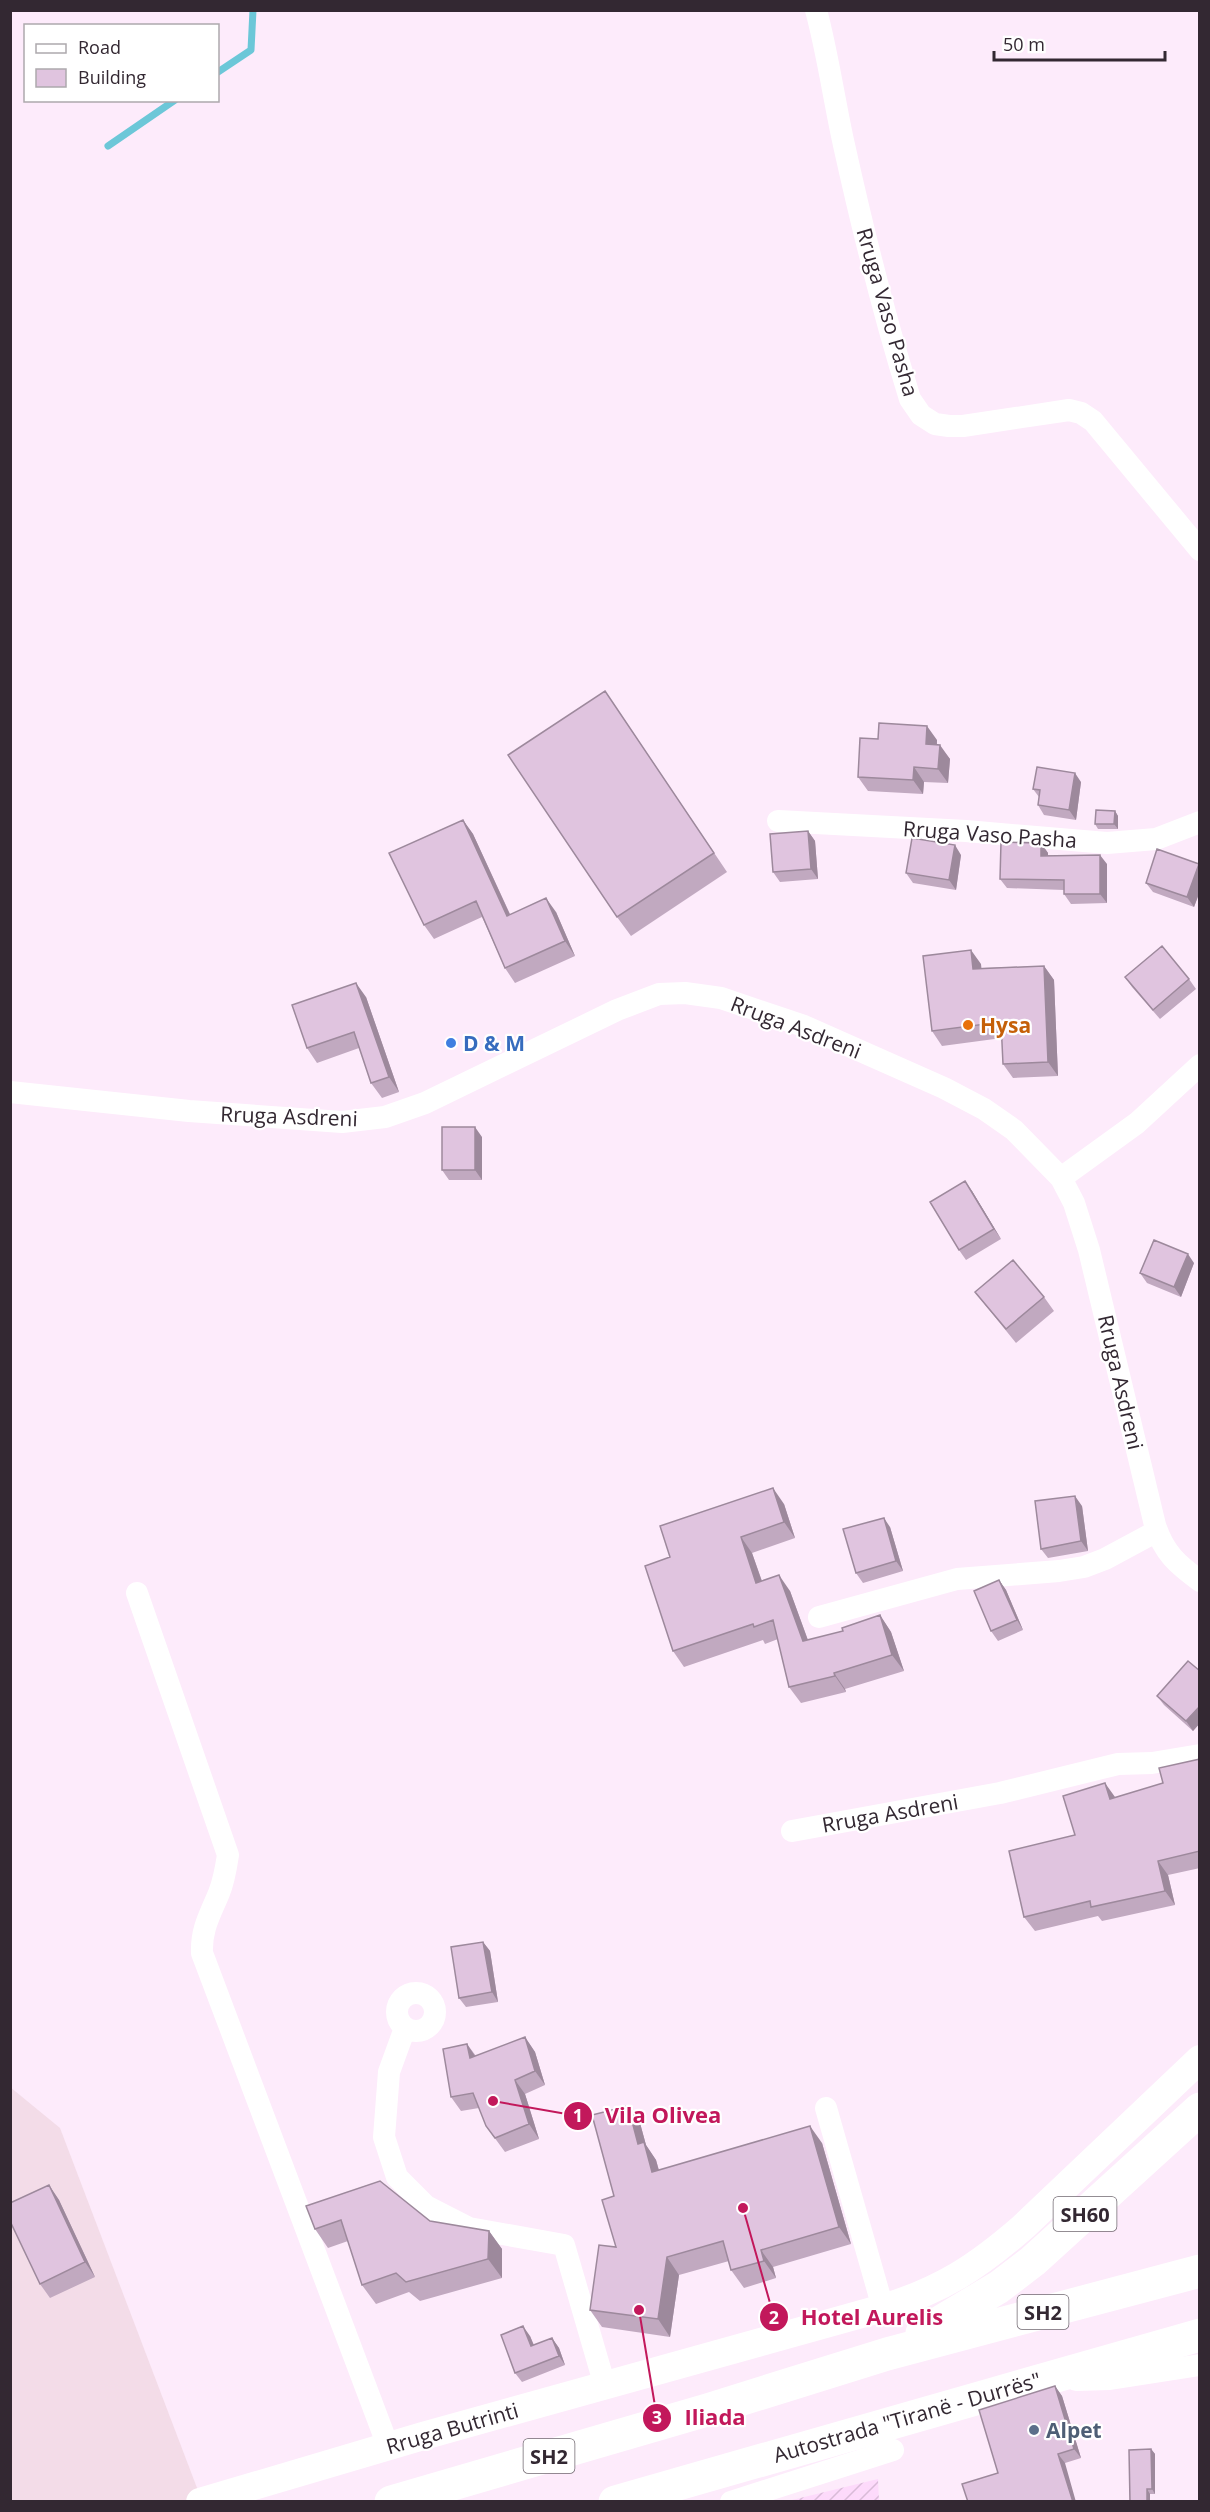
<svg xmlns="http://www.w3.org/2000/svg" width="1210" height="2512" viewBox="0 0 1210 2512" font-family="'Open Sans',sans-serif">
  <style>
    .commercial { fill: #f3dce8 }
    .industrial { fill: url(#industrial-furrows) }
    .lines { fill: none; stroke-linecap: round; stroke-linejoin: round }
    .stream { stroke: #6cc7d8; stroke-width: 7 }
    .minor { stroke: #fff; stroke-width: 22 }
    .major { stroke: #fff; stroke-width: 28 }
    .highway { stroke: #fff; stroke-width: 33 }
    .wall { fill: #c1a9c0 }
    .shaded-wall { fill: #9d899c }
    .building { fill: #e0c4df; stroke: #9d899c; stroke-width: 1.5 }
    .food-dot { fill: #e8710a; stroke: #fff; stroke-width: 2 }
    .shop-dot { fill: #3f7fe0; stroke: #fff; stroke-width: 2 }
    .service-dot { fill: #5c6f8a; stroke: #fff; stroke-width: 2 }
    .labels { text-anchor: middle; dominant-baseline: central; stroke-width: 4.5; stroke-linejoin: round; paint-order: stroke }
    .shield { fill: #fff; stroke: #706870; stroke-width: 1.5 }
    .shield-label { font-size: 20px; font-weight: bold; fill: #332832 }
    .street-label { font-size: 21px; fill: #332832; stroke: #fff }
    .food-label { font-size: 21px; font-weight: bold; fill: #c56008; stroke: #fff; text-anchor: start }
    .shop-label { font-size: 21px; font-weight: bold; fill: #366cbe; stroke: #fff; text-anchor: start }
    .service-label { font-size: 21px; font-weight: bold; fill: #4e5e75; stroke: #fff; text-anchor: start }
    .leader { fill: none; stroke: #c2185b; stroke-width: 2 }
    .callout-dot { fill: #c2185b; stroke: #fff; stroke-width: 2 }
    .mark-label { font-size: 18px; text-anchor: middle; font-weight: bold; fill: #fff }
    .callout-label { font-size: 22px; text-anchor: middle; font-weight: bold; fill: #c2185b; stroke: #fff; stroke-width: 4.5; stroke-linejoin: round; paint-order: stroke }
  </style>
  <defs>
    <pattern id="industrial-furrows" width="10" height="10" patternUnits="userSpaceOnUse" patternTransform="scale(1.5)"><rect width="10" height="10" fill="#fddafb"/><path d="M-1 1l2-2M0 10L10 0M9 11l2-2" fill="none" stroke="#d9bbd8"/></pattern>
  </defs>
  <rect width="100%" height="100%" fill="#fdebfb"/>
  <!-- commercial -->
  <path class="commercial" d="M10 2087 60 2128 202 2501H11Z"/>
  <!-- industrial -->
  <path class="industrial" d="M878 2479 879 2501H792V2500Z"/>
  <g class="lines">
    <!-- stream -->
    <path class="stream" d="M218 72 251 50 253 10
      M108 146 175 100"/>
    <!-- minor -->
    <path class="minor" d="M816 10C828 55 834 100 844 145 863 231 884 315 910 399L921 415 935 424 949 426H963L1069 410 1081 413 1093 421 1200 550
      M778 821 966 831 1107 843 1156 839 1200 822
      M10 1092 189 1111 342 1122 385 1117 425 1103 617 1010 659 994 685 993 721 998 804 1026 944 1088 984 1109 1014 1130 1061 1178 1074 1203 1089 1250 1155 1525C1164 1553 1177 1564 1200 1581
      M1061 1178 1137 1123 1200 1065
      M137 1593 228 1855C226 1868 224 1881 219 1893 210 1915 201 1929 202 1953L388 2446
      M819 1617 957 1579 1059 1571 1084 1567 1105 1559 1157 1531
      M792 1831 1000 1793 1118 1764 1152 1763 1200 1755
      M397 2012a19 19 0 1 1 38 0a19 19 0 1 1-38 0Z
      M405 2028 389 2072 384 2137 397 2177 426 2206 469 2228 564 2245 605 2386
      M826 2108 883 2308
      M1076 2380 1110 2379 1200 2365
      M731 2502 893 2450"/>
    <!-- major -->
    <path class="major" d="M200 2502 423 2436 883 2308C942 2290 977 2267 1023 2227L1200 2059"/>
    <!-- highway -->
    <path class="highway" d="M922 2333 999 2287 1033 2261 1200 2109
      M391 2502 707 2410 887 2354 1200 2271
      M615 2502 1200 2335"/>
  </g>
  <!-- wall -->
  <path class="wall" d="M618 710 727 872 631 936 617 917Z
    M878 739 937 740V744L950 759 948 783 924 782 923 794 868 791 858 777Z
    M1081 782 1076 820 1044 815 1038 805 1039 797 1033 789Z
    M1115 811 1118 816V829H1098L1095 824Z
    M463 820 473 834 510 914 556 912 575 956 515 983 505 968 482 917 434 939 424 925Z
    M808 831 815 841 818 879 780 882 773 872Z
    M1041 843 1048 853V855L1107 864V903L1071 904 1064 894V890L1007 888 1000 879Z
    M961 855 956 890 913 883 906 873Z
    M1199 864 1200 891 1194 907 1153 892 1146 883Z
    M981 964V968L1044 966 1054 980 1058 1076 1013 1078 1003 1064 1002 1038 942 1046 932 1031Z
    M1125 977 1189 979 1196 989 1160 1019 1132 987Z
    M366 997 399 1092 382 1098 371 1083 359 1048 317 1063 307 1048Z
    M482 1137V1180H449L442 1170Z
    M972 1191 1001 1239 966 1260 959 1250Z
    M1194 1263 1181 1297 1147 1283 1140 1273Z
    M975 1292 1044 1297 1054 1311 1016 1343 986 1306Z
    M784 1504 795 1538 752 1553 762 1581 790 1591 808 1640 843 1631 880 1615 891 1632 904 1671 845 1689 846 1692 801 1703 789 1687 778 1639 765 1644 763 1640 684 1667 673 1651 670 1557Z
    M1082 1506 1088 1551 1048 1558 1041 1549Z
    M890 1527 903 1571 863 1583 856 1573Z
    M999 1580 1006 1590 1023 1630 998 1641 991 1631Z
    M1200 1671V1723L1193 1731 1164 1705 1157 1696Z
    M1200 1759V1868L1168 1875 1175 1905 1102 1921 1098 1916 1035 1931 1024 1917 1075 1835 1116 1798 1163 1783Z
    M483 1942 490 1951 498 2002 466 2007 459 1998Z
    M525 2037 535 2052 545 2085 525 2094 539 2139 505 2152 486 2126 479 2108 461 2111 451 2097 467 2044 476 2056Z
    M640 2123 646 2145 656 2160 659 2170 822 2143 851 2244 773 2267 776 2278 744 2288 731 2270 729 2261 679 2275 670 2337 602 2327 590 2310 616 2247 614 2196Z
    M49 2185 59 2200 95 2277 50 2298 40 2284Z
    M306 2206 430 2221 489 2231 502 2249V2278L420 2301 409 2292 376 2304 362 2285 348 2241 328 2248 315 2229Z
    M530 2336 534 2345 552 2338 559 2348 565 2365 522 2382 515 2373Z
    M1055 2386 1062 2396 1081 2458 1065 2463 998 2473Z
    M1151 2449 1155 2454V2494H1150L1130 2502Z"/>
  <!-- shaded-wall -->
  <path class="shaded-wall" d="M927 726 937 740 936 758 926 744Z
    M940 745 950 759 948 783 938 769Z
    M914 767 924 782 923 794 913 780Z
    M1075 773 1081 782 1076 820 1069 810Z
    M1115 811 1118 816V829L1114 824Z
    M463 820 473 834 517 930 507 916Z
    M808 831 815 841 818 879 811 869Z
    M1041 843 1048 853V865L1041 856Z
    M955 845 961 855 956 890 949 880Z
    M1100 855 1107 864V903L1100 894Z
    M1199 864 1200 891 1194 907 1187 897Z
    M546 898 556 912 575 956 565 941Z
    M971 950 981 964 983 983 973 969Z
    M1044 966 1054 980 1058 1076 1048 1062Z
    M356 983 366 997 399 1092 389 1077Z
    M475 1127 482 1137V1180L475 1170Z
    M965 1181 972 1191 1001 1239 994 1229Z
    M1188 1254 1194 1263 1181 1297 1174 1287Z
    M773 1488 784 1504 795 1538 784 1522Z
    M1075 1496 1082 1506 1088 1551 1081 1541Z
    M884 1518 890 1527 903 1571 896 1561Z
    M741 1537 752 1553 768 1599 756 1583Z
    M779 1575 790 1591 814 1657 803 1641Z
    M999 1580 1006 1590 1023 1630 1017 1620Z
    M880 1615 891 1632 904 1671 892 1655Z
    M834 1673 845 1689 846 1692 835 1676Z
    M1200 1706V1723L1193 1731 1186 1721Z
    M1105 1783 1115 1797 1120 1814 1110 1799Z
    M1158 1861 1168 1875 1175 1905 1165 1891Z
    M483 1942 490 1951 498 2002 492 1992Z
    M525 2037 535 2052 545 2085 535 2071Z
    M467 2044 477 2059 470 2058Z
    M515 2080 525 2094 539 2139 529 2124Z
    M628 2106 640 2123 646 2145 656 2160 664 2190 652 2172 638 2144Z
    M810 2126 822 2143 851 2244 839 2227Z
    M49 2185 59 2200 95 2277 85 2262Z
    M489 2231 502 2249V2278L488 2259Z
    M761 2250 773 2267 776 2278 764 2261Z
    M667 2257 679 2275 670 2337 658 2319Z
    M523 2326 530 2336 538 2356 531 2346Z
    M552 2338 559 2348 565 2365 559 2356Z
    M1055 2386 1062 2396 1081 2458 1074 2449Z
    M1151 2449 1155 2454V2494L1152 2489Z
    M1058 2454 1065 2463 1076 2502H1073Z
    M1147 2489 1150 2494V2502H1147Z"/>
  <!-- building -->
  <path class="building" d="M605 691 714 853 617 917 508 755Z
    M879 723 927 726 926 744 940 745 938 769 914 767 913 780 858 777 860 738 878 739Z
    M1037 767 1075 773 1069 810 1038 805 1040 790 1033 789Z
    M1096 810 1115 811 1114 824H1095Z
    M463 820 507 916 546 898 565 941 505 968 476 901 424 925 389 853Z
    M808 831 811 869 773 872 770 834Z
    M912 838 955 845 949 880 906 873Z
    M1001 842 1041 843V856L1100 855V894H1064V880L1000 879Z
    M1157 849 1199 864 1187 897 1146 883Z
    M1162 946 1189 979 1153 1010 1125 977Z
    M971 950 973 969 1044 966 1048 1062 1003 1064 1001 1022 932 1031 923 956Z
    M356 983 389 1077 371 1083 354 1032 307 1048 292 1005Z
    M442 1127H475V1170H442Z
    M965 1181 994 1229 959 1250 930 1202Z
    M1154 1240 1188 1254 1174 1287 1140 1273Z
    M1013 1260 1044 1297 1006 1329 975 1292Z
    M773 1488 784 1522 741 1537 756 1583 779 1575 803 1641 843 1631 842 1628 880 1615 892 1655 834 1673 835 1676 789 1687 773 1620 754 1627 753 1624 673 1651 645 1566 670 1557 660 1526Z
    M1075 1496 1081 1541 1041 1549 1035 1501Z
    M884 1518 896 1561 856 1573 843 1529Z
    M999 1580 1017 1620 991 1631 974 1591Z
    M1188 1661 1200 1671V1706L1186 1721 1157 1696Z
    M1200 1759V1851L1158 1861 1165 1891 1091 1907 1090 1901 1024 1917 1009 1851 1075 1835 1063 1796 1105 1783 1110 1799 1163 1783 1159 1768Z
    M483 1942 492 1992 459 1998 451 1947Z
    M525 2037 535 2071 515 2080 529 2124 495 2138 486 2126 473 2093 451 2097 443 2049 467 2044 470 2058Z
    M628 2106 638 2144 644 2142 652 2172 810 2126 839 2227 761 2250 764 2261 731 2270 723 2241 667 2257 658 2319 590 2310 599 2245 616 2247 602 2200 614 2196 592 2115Z
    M380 2181 430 2221 489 2231 488 2259 406 2282 396 2273 362 2285 341 2220 315 2229 306 2206Z
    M49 2185 85 2262 40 2284 10 2221V2203Z
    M523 2326 531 2346 552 2338 559 2356 515 2373 501 2335Z
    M1055 2386 1074 2449 1058 2454 1073 2502H968L962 2484 998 2473 979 2410Z
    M1151 2449 1152 2489H1147V2502H1130L1129 2450Z"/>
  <!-- markers -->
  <circle class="food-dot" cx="968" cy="1025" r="6"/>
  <circle class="shop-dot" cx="451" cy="1043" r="6"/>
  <circle class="service-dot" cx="1034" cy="2430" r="6"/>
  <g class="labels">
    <!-- shield labels -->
    <g class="shield">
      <rect x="1053.5" y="2197" width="63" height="34" rx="4.5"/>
      <rect x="1017.5" y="2295" width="51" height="34" rx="4.5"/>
      <rect x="523.5" y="2439" width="51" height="34" rx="4.5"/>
    </g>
    <g class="shield-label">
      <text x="1085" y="2214">SH60</text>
      <text x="1043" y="2312">SH2</text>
      <text x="549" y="2456">SH2</text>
    </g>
    <!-- street labels -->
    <g class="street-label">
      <text transform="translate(888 312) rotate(74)">Rruga Vaso Pasha</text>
      <text transform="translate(990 834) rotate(4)">Rruga Vaso Pasha</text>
      <text transform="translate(796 1027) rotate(21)">Rruga Asdreni</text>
      <text transform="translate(289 1116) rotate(2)">Rruga Asdreni</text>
      <text transform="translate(1121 1382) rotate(77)">Rruga Asdreni</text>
      <text transform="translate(890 1813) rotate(-10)">Rruga Asdreni</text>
      <text transform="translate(907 2417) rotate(-16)">Autostrada "Tiranë - Durrës"</text>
      <text transform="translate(452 2428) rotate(-16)">Rruga Butrinti</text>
    </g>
    <!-- food labels -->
    <g class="food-label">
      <text x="980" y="1025">Hysa</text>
    </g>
    <!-- shop labels -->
    <g class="shop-label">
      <text x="463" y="1043">D &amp; M</text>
    </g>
    <!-- service labels -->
    <g class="service-label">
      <text x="1046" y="2430">Alpet</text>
    </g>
  </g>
  <!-- callouts -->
  <path class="leader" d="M493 2101L578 2116M743 2208L774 2317M639 2310L657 2418"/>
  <g class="callout-dot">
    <circle cx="493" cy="2101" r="6"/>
    <circle cx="743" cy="2208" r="6"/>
    <circle cx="639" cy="2310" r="6"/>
    <circle cx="578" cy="2116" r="15"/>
    <circle cx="774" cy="2317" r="15"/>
    <circle cx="657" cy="2418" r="15"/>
  </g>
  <g class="mark-label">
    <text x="578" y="2122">1</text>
    <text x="774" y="2324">2</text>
    <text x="657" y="2424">3</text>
  </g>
  <g class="callout-label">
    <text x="663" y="2123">Vila Olivea</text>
    <text x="872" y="2325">Hotel Aurelis</text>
    <text x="715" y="2425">Iliada</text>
  </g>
  <!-- border -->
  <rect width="1210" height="2512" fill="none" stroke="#332832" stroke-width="24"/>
  <!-- legend -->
  <rect x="24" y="24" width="195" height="78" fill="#ffffff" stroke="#ada9ad" stroke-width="1.5"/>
  <rect x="36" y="44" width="30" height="9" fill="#ffffff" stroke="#ada9ad" stroke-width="1.5"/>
  <text x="78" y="54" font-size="18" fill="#332832">Road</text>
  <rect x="36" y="69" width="30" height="18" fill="#e0c4df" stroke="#ada9ad" stroke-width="1.5"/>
  <text x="78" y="84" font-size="18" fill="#332832">Building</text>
  <!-- scale -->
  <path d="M994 51v9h171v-9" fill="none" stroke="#332832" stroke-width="3"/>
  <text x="1003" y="51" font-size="18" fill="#332832" stroke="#ffffff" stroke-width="4.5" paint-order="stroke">50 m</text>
</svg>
